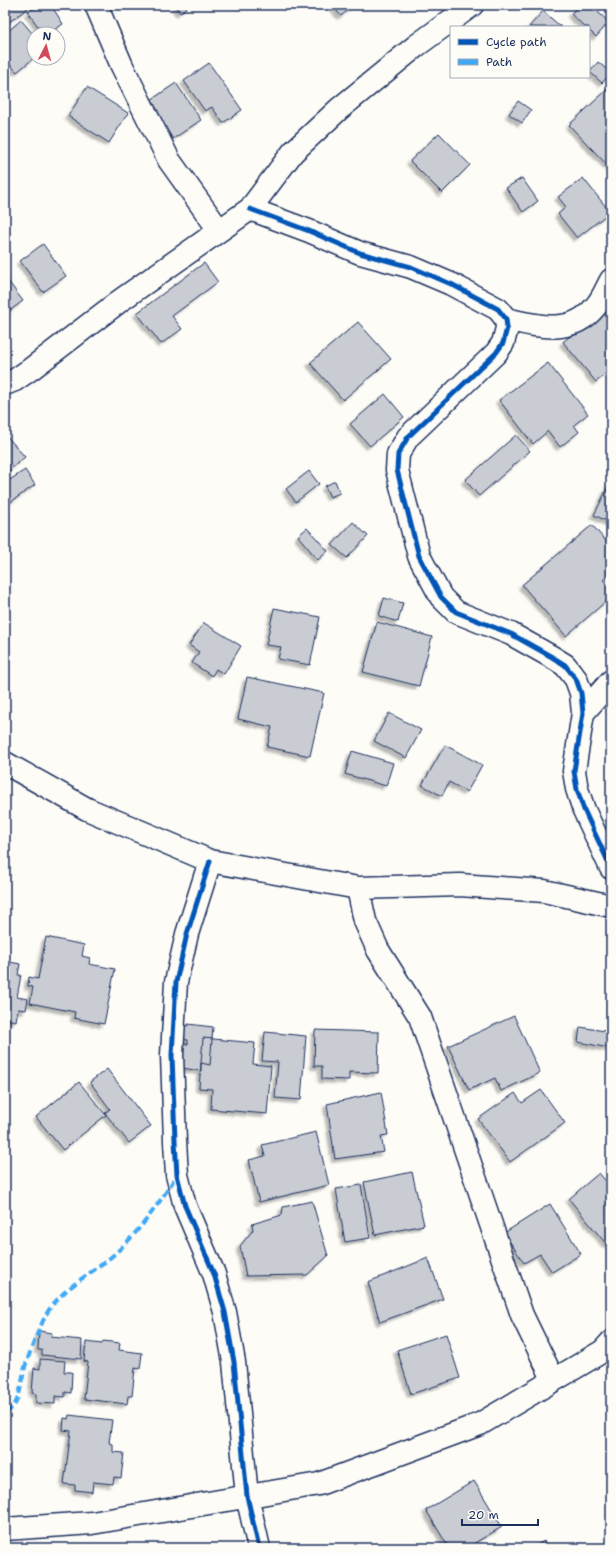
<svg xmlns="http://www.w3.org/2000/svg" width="616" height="1553" viewBox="0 0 616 1553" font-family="'Shantell Sans',sans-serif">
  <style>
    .building { fill: #c9ccd3; stroke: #1b2f5e; filter: url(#shadow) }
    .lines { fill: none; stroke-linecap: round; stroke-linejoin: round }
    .minor-casing { stroke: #1b2f5e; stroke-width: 25 }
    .minor { stroke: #fdfcf7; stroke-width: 22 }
    .quiet { stroke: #3fa9f5; stroke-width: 4; stroke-dasharray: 8 4; stroke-linecap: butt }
    .cycleway-casing { stroke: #fdfcf7; stroke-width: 8 }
    .cycleway { stroke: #0057b8; stroke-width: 5 }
  </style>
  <defs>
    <filter id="shadow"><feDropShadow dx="-3.5" dy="3.5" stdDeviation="1" flood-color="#0004"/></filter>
  </defs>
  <rect width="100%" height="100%" fill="#fdfcf7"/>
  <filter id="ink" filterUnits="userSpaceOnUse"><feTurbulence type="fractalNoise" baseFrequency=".025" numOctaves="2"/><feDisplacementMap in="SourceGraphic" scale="8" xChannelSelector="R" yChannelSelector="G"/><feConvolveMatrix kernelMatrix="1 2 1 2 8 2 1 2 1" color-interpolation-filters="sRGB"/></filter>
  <g filter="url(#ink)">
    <!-- building -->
    <path class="building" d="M5 5H32L5 25Z
      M39 5H51L63 24 48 34H43L28 12Z
      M174 5H189L180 13Z
      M332 5H354L341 16Z
      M579 5H590L609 22 596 37 589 30V27H585L571 14Z
      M543 11 561 27H529Z
      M21 20 34 35V58L17 72 5 59V34Z
      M598 62 611 73 602 83 590 72Z
      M209 63 242 110 223 123 212 107 205 111 184 81Z
      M176 83 201 120 173 139 148 102Z
      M611 86V169L569 125Z
      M87 87 128 113 109 143 68 116Z
      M518 101 531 110 522 123 509 114Z
      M439 133 470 165 442 193 410 161Z
      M522 178 538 201 523 212 506 188Z
      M583 178 610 212 577 238 558 214 566 207 558 197Z
      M43 244 66 276 43 292 20 261Z
      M204 263 218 282 172 316 182 329 161 344 137 313Z
      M5 277 23 301 5 314Z
      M602 310 611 320V369L596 382 563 342Z
      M358 322 391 359 343 400 310 363Z
      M548 363 588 414 574 425 579 432 560 447 548 431 533 444 499 400Z
      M385 394 404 417 370 446 350 424Z
      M5 434 25 457 5 474Z
      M516 435 530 451 479 496 465 480Z
      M25 470 35 485 5 506V483Z
      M309 471 319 484 296 502 286 489Z
      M335 481 340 493 330 497 325 486Z
      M611 481V523L594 515Z
      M353 522 368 536 347 558 332 545Z
      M592 525 611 547V573L603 580 611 589V597L566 636 522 585Z
      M307 528 328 551 318 560 298 536Z
      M384 598 403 603 398 622 379 616Z
      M274 608 320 617 310 665 278 659 281 647 266 645Z
      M377 622 432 637 419 686 363 672Z
      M204 623 241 646 224 674 216 669 212 676 192 663 199 652 189 645Z
      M247 677 324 693 310 756 267 747 272 727 238 719Z
      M389 713 421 730 406 758 374 741Z
      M445 745 482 765 467 792 449 782 442 796 422 785Z
      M352 751 393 763 386 786 345 774Z
      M46 937 84 945 82 956 90 958 89 964 115 969 104 1024 74 1018 75 1012 30 1003 33 987 28 986 29 977 38 979Z
      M5 961 20 964 18 975H21L17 997 28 999 26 1010 18 1009 16 1021 5 1019Z
      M514 1016 540 1073 501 1091 495 1078 469 1090 448 1046Z
      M188 1024 213 1027 210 1065 201 1063V1071L182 1068 184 1060H181L183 1044H188V1040L181 1039 185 1025 188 1026Z
      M580 1027 611 1032 609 1048 578 1042Z
      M315 1030 379 1032 378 1073 349 1072V1080L322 1079V1066H314Z
      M265 1032 306 1036 301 1100 275 1098 278 1062 262 1061Z
      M203 1038 255 1043 253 1064 271 1066 267 1114 211 1109 212 1089 199 1088Z
      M107 1069 151 1126 129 1143 105 1113 110 1109 90 1082Z
      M79 1082 106 1115 63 1150 36 1117Z
      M541 1090 565 1123 510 1162 478 1119 515 1093 522 1103Z
      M381 1092 388 1135 381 1136 384 1152 335 1159 327 1104Z
      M316 1132 329 1185 259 1202 249 1160 265 1156 262 1145Z
      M412 1172 424 1225 375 1235 364 1182Z
      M599 1173 611 1187V1241L607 1245 569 1199Z
      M361 1185 370 1238 345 1242 336 1189Z
      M312 1201 328 1256 307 1275 246 1276 240 1246 253 1230 252 1224 282 1215 283 1207Z
      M550 1204 581 1254 552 1272 540 1254 524 1263 504 1233Z
      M428 1258 443 1299 380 1322 368 1282Z
      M39 1331 52 1333 51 1337 82 1340 81 1359 42 1355V1350H38Z
      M446 1334 460 1378 411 1394 397 1350Z
      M103 1341 120 1343 119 1350 142 1353 140 1369 135 1368 132 1396H128L127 1404 84 1399 88 1362 84 1361 86 1342 102 1344Z
      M40 1359 65 1361 64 1372H72L71 1393 65 1392V1397L55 1396V1404L36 1403V1394L32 1393 34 1368 40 1369Z
      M69 1415 112 1420 109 1443 113 1444V1452L124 1453 121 1478 114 1477 113 1484 93 1482 92 1492 75 1490V1485L64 1484 71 1431 63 1430 64 1418 68 1419Z
      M474 1481 502 1527 466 1548H449L426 1510Z
      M544 1541 549 1548H532Z"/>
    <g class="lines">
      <defs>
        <path id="minor" d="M96 5 122 66 169 160 219 230
          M250 209 309 231 360 253 411 267 451 284 498 309 506 319 507 328 503 343 496 353 408 437 398 454 397 470 419 556 441 597 456 612 511 634 552 657 565 665 576 679 581 693 583 713 574 771 577 789 584 810 611 868
          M506 319C537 326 572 336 595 307 602 300 606 289 611 280
          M5 384 15 380 31 369 121 300 250 209 293 152 339 109 416 46 472 5
          M583 713 611 681
          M5 763 87 809 210 861 358 888 460 885 544 891 611 906
          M210 861 187 934 176 982 172 1055 175 1141 177 1175 185 1206 214 1274 225 1312 234 1362 247 1496 259 1548
          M358 888 365 921 378 950 420 1017 522 1315 553 1379
          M5 1529 92 1523 319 1484 480 1424 603 1351 611 1342"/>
      </defs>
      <!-- minor casing -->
      <use href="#minor" class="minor-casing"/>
      <!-- minor -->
      <use href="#minor" class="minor"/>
      <!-- quiet -->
      <path class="quiet" d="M5 1412C10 1410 14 1407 16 1402 21 1392 22 1378 25 1367 31 1349 38 1330 47 1313 62 1288 90 1275 111 1257 138 1234 158 1205 177 1175"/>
      <defs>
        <path id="cycleway" d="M250 209 309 231 360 253 411 267 451 284 498 309 506 319 507 328 503 343 496 353 408 437 398 454 397 470 419 556 441 597 456 612 511 634 552 657 565 665 576 679 581 693 583 713 574 771 577 789 584 810 611 868
          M210 861 187 934 176 982 172 1055 175 1141 177 1175 185 1206 214 1274 225 1312 234 1362 247 1496 259 1548"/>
      </defs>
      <!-- cycleway casing -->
      <use href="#cycleway" class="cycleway-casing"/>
      <!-- cycleway -->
      <use href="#cycleway" class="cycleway"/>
    </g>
  </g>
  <!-- margin -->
  <rect width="616" height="1553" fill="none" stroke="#fdfcf7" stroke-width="20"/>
  <rect x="10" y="10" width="596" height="1533" fill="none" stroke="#1b2f5e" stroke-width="1.5" filter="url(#ink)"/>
  <!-- legend -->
  <rect x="450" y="26" width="140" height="52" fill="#fdfcf7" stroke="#a3aaba"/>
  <rect x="458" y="39" width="20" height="6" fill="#0057b8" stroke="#a3aaba"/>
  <text x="486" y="46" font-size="12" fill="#1b2f5e">Cycle path</text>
  <rect x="458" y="59" width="20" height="6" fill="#3fa9f5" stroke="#a3aaba"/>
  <text x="486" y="66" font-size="12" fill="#1b2f5e">Path</text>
  <!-- north arrow -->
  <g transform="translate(46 46) rotate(6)"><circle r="19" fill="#fdfcf7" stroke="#a3aaba"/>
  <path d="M0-3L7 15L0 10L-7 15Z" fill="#d1495b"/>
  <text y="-6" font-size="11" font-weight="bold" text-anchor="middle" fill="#1b2f5e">N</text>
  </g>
  <!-- scale -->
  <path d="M462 1519v6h76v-6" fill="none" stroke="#1b2f5e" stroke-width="2"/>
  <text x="468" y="1519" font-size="12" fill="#1b2f5e" stroke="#fdfcf7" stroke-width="3" paint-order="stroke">20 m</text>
</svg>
